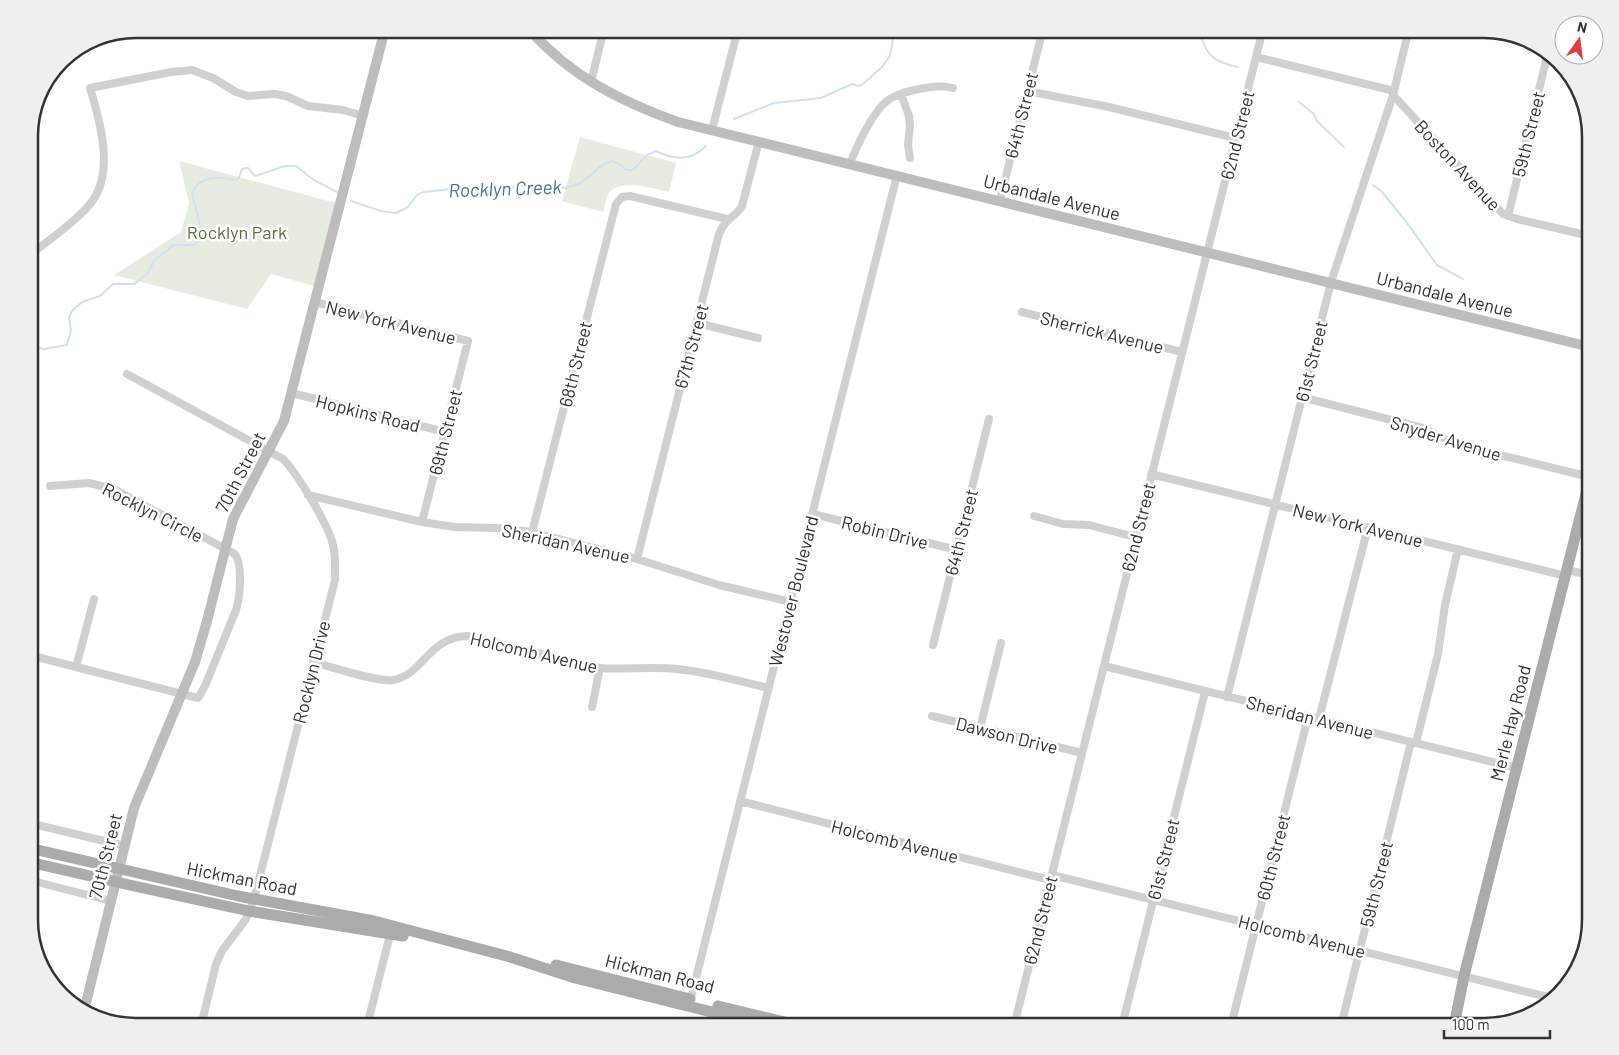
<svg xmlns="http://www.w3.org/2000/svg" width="1619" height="1055" viewBox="0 0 1619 1055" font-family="Barlow,sans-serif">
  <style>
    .green { fill: #e6ecdf }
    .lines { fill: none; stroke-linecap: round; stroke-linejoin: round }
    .stream { stroke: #cfe2ee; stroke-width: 2 }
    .street { stroke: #d0d0d0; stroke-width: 8 }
    .secondary { stroke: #bdbdbd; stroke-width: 10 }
    .primary { stroke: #ababab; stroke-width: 11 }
    .labels { text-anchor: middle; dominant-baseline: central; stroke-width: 5; stroke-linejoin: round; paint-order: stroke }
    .street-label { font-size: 18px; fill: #333; stroke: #fff }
    .park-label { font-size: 18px; fill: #56703f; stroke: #fff }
    .water-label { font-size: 19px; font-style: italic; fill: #3f7597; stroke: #fff }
    .rim { fill: none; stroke: #333; stroke-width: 2.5 }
  </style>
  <rect width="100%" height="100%" fill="#fff"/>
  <!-- green -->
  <path class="green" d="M580 137 676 163 669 192C655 189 619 178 609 193 606 197 605 206 603 212L562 201Z
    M179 161 332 202 341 201 318 287 271 274 247 309 114 275 181 232 189 203Z"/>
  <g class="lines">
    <!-- stream -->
    <path class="stream" d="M1199 29C1205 54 1212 62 1238 67
      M1299 102 1314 114 1317 121 1344 147
      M734 119 774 103 821 98 852 84 858 86 863 84 882 67 890 56 894 33C904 31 912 35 922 29
      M1373 185 1382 192 1405 220 1437 265 1463 279
      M351 201 381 211 396 213 408 207 418 194 424 192 452 189 469 192 539 184 566 188 581 183 601 166 611 161 620 164 626 170H633L647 155 656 151C674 160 692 161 706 146
      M29 347 30 345 44 349 67 345 71 330 69 318 72 311 82 302 100 296 113 284H134L147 274 154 261 173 245H194L200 240 202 232 192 193C201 174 219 177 236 180L239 178 242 169 248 168 255 176 285 166H296L314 180 337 192"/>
    <!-- street -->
    <path class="street" d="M1256 57 1394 91
      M591 82 604 29
      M1027 91 1109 107 1235 138
      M901 94 909 116 910 125 908 145 910 158
      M1393 95 1503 214 1517 219 1590 236
      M712 130 738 29
      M850 164C856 147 875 107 890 99 899 93 909 91 919 89 931 87 942 85 953 88
      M1000 200 1043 29
      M1508 216 1548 53
      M29 256C47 241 81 218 93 200 114 170 100 121 90 88L171 72 192 70 213 78 236 92 248 96 275 94 286 96 308 106 343 110 363 116
      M314 302 468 341 422 522
      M1022 312 1182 352
      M697 323 758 338
      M127 374 283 459C297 473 329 526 333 545 336 557 335 568 335 580L254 899 246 919 222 951 216 964 201 1026
      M292 393 445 432
      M1301 397 1423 428 1455 444 1590 477
      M1151 474 1566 576
      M308 495 422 522 455 527 496 528 532 532 637 559 719 585 791 602
      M813 514 957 550
      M1034 516 1063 524 1089 525 1135 537
      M532 532 616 204 622 197 630 196 727 219
      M637 559 719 234C726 217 735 218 742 206L759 141
      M1567 570 1590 575
      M933 645 989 419
      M29 655 198 698 205 686 236 610C240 597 243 565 235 554L114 489 89 483 50 486
      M313 662C332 667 376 682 393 680 423 675 429 637 467 636L600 668C626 670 651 666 677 669 708 672 739 681 769 688
      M1104 666 1517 768
      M76 667 94 599
      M1227 697 1331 282 1393 95 1409 29
      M592 707 600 668
      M932 716 1082 753
      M1319 719 1368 527
      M980 728 1001 643
      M1416 743 1438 654 1445 605 1458 549
      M740 801 1050 880
      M29 823 125 846
      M1052 875 1552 998
      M29 880 111 901
      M690 1002 897 175
      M367 1026 391 931
      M1014 1026 1263 29
      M1122 1026 1205 692
      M1231 1026 1308 717
      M1341 1026 1411 742"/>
    <!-- secondary -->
    <path class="secondary" d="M529 29C570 76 620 101 678 122L1590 347
      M84 1011 134 808 195 662 207 621 233 519 284 421 385 29"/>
    <!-- primary -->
    <path class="primary" d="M29 848 238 896 374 921 510 957 575 978 768 1026
      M29 862 134 886 249 911 403 936
      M556 965 690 999
      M718 1006 801 1026
      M1454 1026 1464 976 1590 478"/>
  </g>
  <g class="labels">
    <!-- street labels -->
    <g class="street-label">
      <text transform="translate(1021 115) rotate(-76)">64th Street</text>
      <text transform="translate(1528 134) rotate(-76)">59th Street</text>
      <text transform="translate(1237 135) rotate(-76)">62nd Street</text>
      <text transform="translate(1458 165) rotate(47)">Boston Avenue</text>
      <text transform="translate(1052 197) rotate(14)">Urbandale Avenue</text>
      <text transform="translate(1445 294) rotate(14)">Urbandale Avenue</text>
      <text transform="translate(391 322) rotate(14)">New York Avenue</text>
      <text transform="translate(1102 332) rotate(14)">Sherrick Avenue</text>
      <text transform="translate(691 346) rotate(-75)">67th Street</text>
      <text transform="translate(1311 361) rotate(-76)">61st Street</text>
      <text transform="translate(575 364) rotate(-76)">68th Street</text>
      <text transform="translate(368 413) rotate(14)">Hopkins Road</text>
      <text transform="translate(445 432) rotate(-76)">69th Street</text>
      <text transform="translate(1446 438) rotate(17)">Snyder Avenue</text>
      <text transform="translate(240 472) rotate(-63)">70th Street</text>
      <text transform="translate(153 512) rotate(27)">Rocklyn Circle</text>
      <text transform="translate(1358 525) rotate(14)">New York Avenue</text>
      <text transform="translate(1138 527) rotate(-76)">62nd Street</text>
      <text transform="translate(885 532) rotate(14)">Robin Drive</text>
      <text transform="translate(961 532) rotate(-76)">64th Street</text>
      <text transform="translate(566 543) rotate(12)">Sheridan Avenue</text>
      <text transform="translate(793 591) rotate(-76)">Westover Boulevard</text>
      <text transform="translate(534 652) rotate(13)">Holcomb Avenue</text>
      <text transform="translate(311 672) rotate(-76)">Rocklyn Drive</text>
      <text transform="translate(1310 717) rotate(14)">Sheridan Avenue</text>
      <text transform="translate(1510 723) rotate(-76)">Merle Hay Road</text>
      <text transform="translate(1007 735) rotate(14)">Dawson Drive</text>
      <text transform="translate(895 841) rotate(14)">Holcomb Avenue</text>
      <text transform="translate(105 856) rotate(-76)">70th Street</text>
      <text transform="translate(1273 857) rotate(-76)">60th Street</text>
      <text transform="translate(1163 859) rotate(-76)">61st Street</text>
      <text transform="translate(242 878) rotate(11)">Hickman Road</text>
      <text transform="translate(1376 884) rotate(-76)">59th Street</text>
      <text transform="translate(1040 920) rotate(-76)">62nd Street</text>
      <text transform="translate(1302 936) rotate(14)">Holcomb Avenue</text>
      <text transform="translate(660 973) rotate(14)">Hickman Road</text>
    </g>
    <!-- park labels -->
    <g class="park-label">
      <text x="237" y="232">Rocklyn Park</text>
    </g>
    <!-- water labels -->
    <g class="water-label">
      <text transform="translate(505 188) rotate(-2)">Rocklyn Creek</text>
    </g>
  </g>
  <!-- crop -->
  <path d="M0 0H1619V1055H0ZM136 38H1484A98 98 0 0 1 1582 136V920A98 98 0 0 1 1484 1018H136A98 98 0 0 1 38 920V136A98 98 0 0 1 136 38Z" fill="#efefef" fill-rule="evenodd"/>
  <path class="rim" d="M136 38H1484A98 98 0 0 1 1582 136V920A98 98 0 0 1 1484 1018H136A98 98 0 0 1 38 920V136A98 98 0 0 1 136 38Z"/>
  <!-- north arrow -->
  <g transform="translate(1579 40) rotate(14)"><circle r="24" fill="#ffffff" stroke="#adadad"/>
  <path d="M0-4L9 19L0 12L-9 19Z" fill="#e63946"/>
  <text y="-8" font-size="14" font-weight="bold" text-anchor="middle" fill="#333333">N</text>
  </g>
  <!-- scale -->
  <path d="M1444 1030v8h106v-8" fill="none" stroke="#333333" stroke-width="2.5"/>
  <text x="1452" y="1030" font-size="15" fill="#333333" stroke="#ffffff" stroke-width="4" paint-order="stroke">100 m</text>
</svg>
